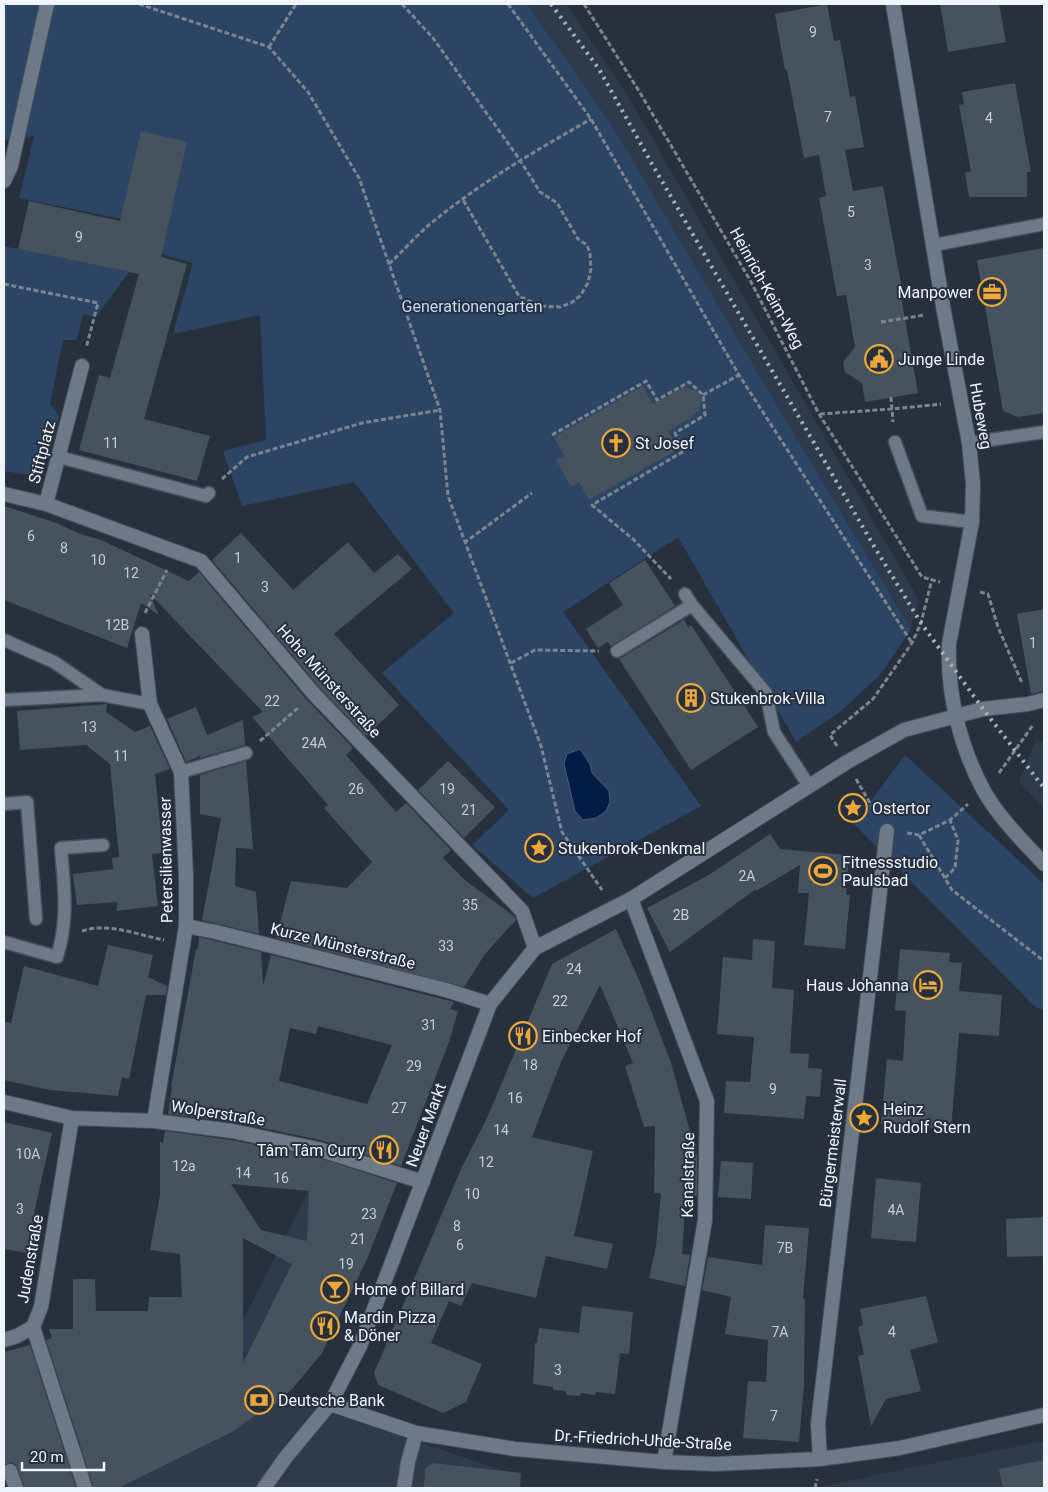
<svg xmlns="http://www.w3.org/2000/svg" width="1048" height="1492" viewBox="0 0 1048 1492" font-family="Roboto,sans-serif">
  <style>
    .built { fill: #2d3b4c }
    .green { fill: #2c4565 }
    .water { fill: #001c44; stroke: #485d7c }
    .building { fill: #47525f; fill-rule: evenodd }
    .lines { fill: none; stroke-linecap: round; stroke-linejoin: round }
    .service-casing { stroke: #464e57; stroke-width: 15 }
    .pedestrian-casing { stroke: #464e57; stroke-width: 16 }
    .minor-casing { stroke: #464e57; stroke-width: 16 }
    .tertiary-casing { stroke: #464e57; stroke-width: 16 }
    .path { stroke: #7c858f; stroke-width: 3; stroke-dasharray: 5 2.5; stroke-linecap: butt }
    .service { stroke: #6e7987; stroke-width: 12 }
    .pedestrian { stroke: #6e7987; stroke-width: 14 }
    .minor { stroke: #6e7987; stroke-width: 14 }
    .tertiary { stroke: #6e7987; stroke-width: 14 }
    .rail { stroke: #a9b0b9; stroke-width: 4; stroke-dasharray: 2.5 5; stroke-linecap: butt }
    .labels { text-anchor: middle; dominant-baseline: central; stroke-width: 4; stroke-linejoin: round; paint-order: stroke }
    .number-label { font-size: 14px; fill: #c5ccd6 }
    .street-label { font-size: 16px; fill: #eff5fd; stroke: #27313d }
    .poi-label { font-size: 16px; fill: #eff5fd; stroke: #27313d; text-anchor: start }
    .park-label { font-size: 16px; fill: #c3d9f5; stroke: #27313d }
  </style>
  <rect width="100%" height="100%" fill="#27313d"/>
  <!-- built -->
  <path class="built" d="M527 4H566L622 86 919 600 911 629 769 392Z
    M1036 740 1044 742V808L1019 782Z
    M315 1178 379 1203 271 1393 517 1475 516 1488H15L229 1348Z
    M1044 1441V1488H822L823 1486Z"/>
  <!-- green -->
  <path class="green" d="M4 4H527L611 124 769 392 911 629 880 675 840 712 796 742 678 537 563 612 701 806 533 898 472 845 509 810 382 673 454 613 354 482 242 506 223 451 266 440 260 315 173 334 193 263 136 247 142 223 19 198 34 136 4 140Z
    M4 246 129 272 96 317 83 314 77 340H63L50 404 59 416C54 439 50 460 30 475L4 471Z
    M905 755 1044 884V1011L1034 1006 854 824Z"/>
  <!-- water -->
  <path class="water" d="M580 749 590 764 592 773 609 791 610 802 606 811 596 818 583 820 575 811 564 764 567 754Z"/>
  <!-- building -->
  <path class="building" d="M827 4 834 41 840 40 850 97 855 96 864 147 845 150 853 191 883 186 901 284 899 285 918 393 865 402 862 383 845 372 843 362 855 347 846 295 837 296 819 198 826 196 819 155 804 158 787 70H785L775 14Z
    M940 4H999L1006 42 948 52Z
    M1015 83 1031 172H1027V197H969L965 172H971L959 105 964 104 962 92Z
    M141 131 187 142 161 257 187 264 144 419 210 436 197 481 79 450 99 375 110 378 139 274 18 249 29 201 120 221Z
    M1044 248V413L1018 417 1003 411 977 260Z
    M643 386 653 404 684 387 694 390 700 395 701 402 699 410 691 418 668 431 679 449 589 500 579 482 571 487 556 460 564 456 554 437Z
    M4 506 56 523 81 534 101 540 189 581 199 572 307 700 353 748 346 755 396 812 406 803 451 850 443 858 466 881 515 917 516 920 485 954 464 987 276 938 291 881 347 888 372 862 324 808 328 805 252 717 263 712 149 593 159 615 141 603 127 648 4 600Z
    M241 533 293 590 348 542 374 573 398 554 412 569 334 634 399 705 366 736 320 688 212 560Z
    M645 560 675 606 611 646 608 642 598 648 586 629 623 605 609 583Z
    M1044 609V691L1031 694 1017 614Z
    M684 620 688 627 691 625 758 727 691 770 619 659Z
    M107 704 106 712 135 732 150 726 170 769 155 774 163 853 152 854 158 906 116 911 118 902 77 905 73 874 113 869 112 858 119 857 110 764 86 745 20 750 17 711Z
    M196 707 207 735 243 720 245 745 200 758V756L186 762 167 719Z
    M246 761 253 849 236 848 235 886 256 892 259 934 202 920 221 818 200 814V775Z
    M448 761 495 807 464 838 418 790Z
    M770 834 780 849 849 855 846 895H850L845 949 804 945 809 893H798L800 865 756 891V889L670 952 647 908 707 876Z
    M616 929 640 982 671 1063 697 1156V1196L686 1195 682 1254 690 1255 685 1286 649 1278 656 1246 661 1193H654L655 1126 644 1127 625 1066 633 1063 600 985 561 1062 532 1137 593 1151 574 1236 613 1244 607 1269 546 1256 536 1298 472 1283 461 1306 449 1301 431 1343 482 1364 466 1402 443 1413 378 1385 374 1373 461 1169 487 1118 552 964Z
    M199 937 261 952 263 986 271 955 454 1002 450 1009 458 1011 449 1042 401 1166 320 1140 234 1122 168 1114 172 1087H171L196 949H198ZM318 1026 392 1045 367 1104 279 1081 290 1028 316 1034Z
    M753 939 775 941 772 988 794 990 790 1053 809 1054 808 1068 822 1069 820 1097 806 1096 804 1119 724 1113 726 1081 750 1082 754 1037 717 1034 723 957 752 960Z
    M108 945 153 955 148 977 167 986 166 995H146L129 1079 122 1077 118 1096 50 1090 4 1080V1022L11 1023 24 966 98 986Z
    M900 949 950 953 949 962 962 963 959 991 1002 995 999 1036 959 1033 951 1129 881 1124 887 1059 903 1061 906 1011 895 1010Z
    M4 1122 52 1133 36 1204 27 1253 4 1249Z
    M165 1131 231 1140 316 1157 397 1183 367 1259 322 1353 292 1389 263 1415 262 1411 232 1432 118 1488H94L46 1340 52 1338 49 1329H73V1279H95L96 1311H148L149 1297H182L180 1254 150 1250 160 1195V1142L163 1143ZM231 1184 309 1191 307 1241 261 1230ZM243 1238 292 1264 243 1363Z
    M721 1161 753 1163 751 1199 718 1197Z
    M876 1178 921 1183 916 1242 871 1238Z
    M1044 1217V1256L1007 1257 1006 1219Z
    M765 1225 809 1228 803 1299H805L804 1385 799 1442 743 1438 748 1381 766 1382 768 1340 725 1334 731 1297 702 1290 708 1257 762 1265Z
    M926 1296 938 1342 910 1350 921 1391 886 1399 871 1426 858 1356 864 1355 858 1327 863 1325 860 1309Z
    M582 1306 633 1312 629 1354 620 1353 615 1394 596 1392 595 1395 582 1393 579 1396 567 1395 565 1391 553 1390V1387L533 1384 535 1343H537L539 1328 579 1333Z
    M30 1345 76 1488H25L16 1465 11 1462 4 1465V1352Z
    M1044 1460V1488H1003L999 1469Z
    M433 1463 521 1473 520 1488H424L425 1469Z"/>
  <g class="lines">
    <defs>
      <path id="service" d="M934 245 1044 224
        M895 442 922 516 972 522
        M969 443 1044 432
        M59 457 206 496 209 493
        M685 594 692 605 766 693 774 732 809 786
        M4 640 54 662 102 695 150 704
        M617 651 692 605
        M4 700 102 695
        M181 772 246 753
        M4 804 27 802 36 919
        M4 942 57 957C69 918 64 887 61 848L103 845"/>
      <path id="pedestrian" d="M33 1327 85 1488
        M10 1471 16 1488"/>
      <path id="minor" d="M4 181 11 166 47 4
        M4 494 46 504 82 366
        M46 504 201 561 314 694 522 911 535 948
        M142 634 150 704 181 772 186 875V926L154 1121
        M631 899 707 1101 705 1220 664 1462
        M186 926 216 932 446 990 490 1004
        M4 1102 72 1118 154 1121 232 1131 318 1149 423 1182
        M4 1340 17 1336 33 1327 41 1307 72 1118
        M330 1404 416 1433 515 1449 664 1462 714 1464 820 1459 900 1448 1044 1415
        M820 1459 818 1424 887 831
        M264 1488 286 1457 330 1404 360 1346 490 1004 535 948 631 899 847 762 904 730 983 709 1028 704 1044 700
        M404 1488 408 1462 416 1433"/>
      <path id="tertiary" d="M893 4 944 312 969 443 973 484 972 522 949 644C947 694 960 747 984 791 999 818 1023 841 1044 864"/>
    </defs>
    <!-- service casing -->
    <use href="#service" class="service-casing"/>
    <!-- pedestrian casing -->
    <use href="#pedestrian" class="pedestrian-casing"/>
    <!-- minor casing -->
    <use href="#minor" class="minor-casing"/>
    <!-- tertiary casing -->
    <use href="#tertiary" class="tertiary-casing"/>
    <!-- path -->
    <path class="path" d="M139 4 269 47 308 92 359 178 440 410 448 496 541 746 562 832 602 890
      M402 4 433 38 520 160 540 192 557 203 578 239 587 245 590 253 591 269 588 283 580 296 571 303 560 307 540 306 519 296 462 198
      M508 4 591 119 739 375 912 643
      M584 4 639 91 750 280 819 414 922 577 940 582
      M269 47 296 4
      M389 264C403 251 416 236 430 224 480 183 535 151 591 119
      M4 284 98 303 86 348
      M881 322 925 315
      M703 395 739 375
      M891 397 893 422
      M820 414 892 409 941 404
      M552 435 646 381 657 400 689 382 703 395 705 415 675 433 684 451 592 505 634 540 671 579
      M222 479 247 457 362 423 440 410
      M464 543 532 493
      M980 592 988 594 998 627 1022 683
      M145 613 167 570
      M511 663 535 650 599 651
      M260 741 299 707
      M837 746 830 735 873 699 912 643 921 623 932 579
      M999 773 1033 725
      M856 779 877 815
      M907 833 919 835 950 820 968 804
      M919 835 952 890 1044 961
      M945 878 955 868 958 840 950 820
      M82 931C108 922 138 935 164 940
      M815 1488 817 1479"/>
    <!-- service -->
    <use href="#service" class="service"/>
    <!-- pedestrian -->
    <use href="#pedestrian" class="pedestrian"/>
    <!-- minor -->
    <use href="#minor" class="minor"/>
    <!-- tertiary -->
    <use href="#tertiary" class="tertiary"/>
    <!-- rail -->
    <path class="rail" d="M551 4 599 69 652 164 875 548 921 623 983 709 1044 788"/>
  </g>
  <!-- icons -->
  <defs>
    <symbol id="office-ring" viewBox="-11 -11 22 22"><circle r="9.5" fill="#27313d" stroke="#eda83b" stroke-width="1.5"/><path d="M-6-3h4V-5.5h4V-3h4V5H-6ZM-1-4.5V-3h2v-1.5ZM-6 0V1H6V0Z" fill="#eda83b"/></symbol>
    <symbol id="civic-ring" viewBox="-11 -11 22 22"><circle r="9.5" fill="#27313d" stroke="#eda83b" stroke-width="1.5"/><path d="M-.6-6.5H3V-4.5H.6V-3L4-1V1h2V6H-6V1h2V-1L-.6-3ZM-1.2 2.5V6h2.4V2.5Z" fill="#eda83b"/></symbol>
    <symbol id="church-ring" viewBox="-11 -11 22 22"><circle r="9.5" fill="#27313d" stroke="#eda83b" stroke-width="1.5"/><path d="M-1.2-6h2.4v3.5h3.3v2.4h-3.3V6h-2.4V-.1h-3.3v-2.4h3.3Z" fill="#eda83b"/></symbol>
    <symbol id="building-ring" viewBox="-11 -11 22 22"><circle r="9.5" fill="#27313d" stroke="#eda83b" stroke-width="1.5"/><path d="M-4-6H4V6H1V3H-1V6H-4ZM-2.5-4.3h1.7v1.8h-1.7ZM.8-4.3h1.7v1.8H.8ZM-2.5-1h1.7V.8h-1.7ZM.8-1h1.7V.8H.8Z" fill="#eda83b"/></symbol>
    <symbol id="sight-ring" viewBox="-11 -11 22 22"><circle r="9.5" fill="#27313d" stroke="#eda83b" stroke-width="1.5"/><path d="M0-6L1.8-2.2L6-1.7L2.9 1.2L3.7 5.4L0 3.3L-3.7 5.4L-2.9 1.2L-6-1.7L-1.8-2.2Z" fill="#eda83b"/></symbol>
    <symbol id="stadium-ring" viewBox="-11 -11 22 22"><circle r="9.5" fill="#27313d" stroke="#eda83b" stroke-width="1.5"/><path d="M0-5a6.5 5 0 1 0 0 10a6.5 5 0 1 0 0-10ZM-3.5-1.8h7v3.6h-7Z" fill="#eda83b"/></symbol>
    <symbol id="hotel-ring" viewBox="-11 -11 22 22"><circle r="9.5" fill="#27313d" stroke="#eda83b" stroke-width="1.5"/><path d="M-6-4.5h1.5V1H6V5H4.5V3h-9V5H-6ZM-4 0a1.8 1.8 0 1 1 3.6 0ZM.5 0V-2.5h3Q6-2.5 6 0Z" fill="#eda83b"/></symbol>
    <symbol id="restaurant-ring" viewBox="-11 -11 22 22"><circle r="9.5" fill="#27313d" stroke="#eda83b" stroke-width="1.5"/><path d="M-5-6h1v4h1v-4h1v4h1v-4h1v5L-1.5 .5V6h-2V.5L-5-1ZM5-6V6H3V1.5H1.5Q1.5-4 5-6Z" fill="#eda83b"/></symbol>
    <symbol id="bar-ring" viewBox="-11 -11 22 22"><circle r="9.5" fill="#27313d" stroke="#eda83b" stroke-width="1.5"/><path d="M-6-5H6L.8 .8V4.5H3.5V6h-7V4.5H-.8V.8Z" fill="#eda83b"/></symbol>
    <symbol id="bank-ring" viewBox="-11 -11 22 22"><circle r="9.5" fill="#27313d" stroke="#eda83b" stroke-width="1.5"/><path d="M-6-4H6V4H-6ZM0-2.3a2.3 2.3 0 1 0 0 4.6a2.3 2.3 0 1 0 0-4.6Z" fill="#eda83b"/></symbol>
  </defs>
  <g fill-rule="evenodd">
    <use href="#office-ring" x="976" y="276" width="32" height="32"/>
    <use href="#civic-ring" x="863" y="343" width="32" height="32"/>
    <use href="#church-ring" x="600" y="427" width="32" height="32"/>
    <use href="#building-ring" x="675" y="682" width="32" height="32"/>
    <use href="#sight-ring" x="837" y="792" width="32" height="32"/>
    <use href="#sight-ring" x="523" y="832" width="32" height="32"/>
    <use href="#stadium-ring" x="807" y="855" width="32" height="32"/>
    <use href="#hotel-ring" x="912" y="969" width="32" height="32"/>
    <use href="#restaurant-ring" x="507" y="1020" width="32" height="32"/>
    <use href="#sight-ring" x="848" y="1102" width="32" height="32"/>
    <use href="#restaurant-ring" x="368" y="1134" width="32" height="32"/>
    <use href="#bar-ring" x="319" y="1273" width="32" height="32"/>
    <use href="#restaurant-ring" x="309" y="1310" width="32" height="32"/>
    <use href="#bank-ring" x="243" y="1384" width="32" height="32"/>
  </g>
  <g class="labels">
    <!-- number labels -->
    <g class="number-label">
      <text x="813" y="32">9</text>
      <text x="828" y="117">7</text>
      <text x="989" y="118">4</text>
      <text x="851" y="212">5</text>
      <text x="79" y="237">9</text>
      <text x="868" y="265">3</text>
      <text x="111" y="443">11</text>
      <text x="31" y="536">6</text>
      <text x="64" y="548">8</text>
      <text x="238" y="558">1</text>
      <text x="98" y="560">10</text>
      <text x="131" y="573">12</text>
      <text x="265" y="587">3</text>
      <text x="117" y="625">12B</text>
      <text x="1033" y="643">1</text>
      <text x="272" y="701">22</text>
      <text x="89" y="727">13</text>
      <text x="314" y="743">24A</text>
      <text x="121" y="756">11</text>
      <text x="356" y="789">26</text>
      <text x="447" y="789">19</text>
      <text x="469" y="810">21</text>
      <text x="747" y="876">2A</text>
      <text x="470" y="905">35</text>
      <text x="681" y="915">2B</text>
      <text x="446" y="946">33</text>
      <text x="574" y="969">24</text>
      <text x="560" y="1001">22</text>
      <text x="429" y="1025">31</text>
      <text x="530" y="1065">18</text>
      <text x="414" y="1066">29</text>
      <text x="773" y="1089">9</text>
      <text x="515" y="1098">16</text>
      <text x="399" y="1108">27</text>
      <text x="501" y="1130">14</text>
      <text x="28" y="1154">10A</text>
      <text x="486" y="1162">12</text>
      <text x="184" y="1166">12a</text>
      <text x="243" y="1173">14</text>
      <text x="281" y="1178">16</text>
      <text x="472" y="1194">10</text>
      <text x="20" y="1209">3</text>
      <text x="896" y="1210">4A</text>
      <text x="369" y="1214">23</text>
      <text x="457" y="1226">8</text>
      <text x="358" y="1239">21</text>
      <text x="460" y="1245">6</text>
      <text x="785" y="1248">7B</text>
      <text x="346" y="1264">19</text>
      <text x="780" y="1332">7A</text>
      <text x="892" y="1332">4</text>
      <text x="558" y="1370">3</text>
      <text x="774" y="1416">7</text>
    </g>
    <!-- street labels -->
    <g class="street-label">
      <text transform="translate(767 288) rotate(61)">Heinrich-Keim-Weg</text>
      <text transform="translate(981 416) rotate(80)">Hubeweg</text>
      <text transform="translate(42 452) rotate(-75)">Stiftplatz</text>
      <text transform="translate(329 681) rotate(48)">Hohe Münsterstraße</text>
      <text transform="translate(166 860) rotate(-91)">Petersilienwasser</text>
      <text transform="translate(343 946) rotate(14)">Kurze Münsterstraße</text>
      <text transform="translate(218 1113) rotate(9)">Wolperstraße</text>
      <text transform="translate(426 1125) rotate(-70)">Neuer Markt</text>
      <text transform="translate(833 1143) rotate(-83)">Bürgermeisterwall</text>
      <text transform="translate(688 1175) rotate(-89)">Kanalstraße</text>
      <text transform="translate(30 1259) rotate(-80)">Judenstraße</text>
      <text transform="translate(643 1440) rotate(3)">Dr.-Friedrich-Uhde-Straße</text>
    </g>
    <!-- poi labels -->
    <g class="poi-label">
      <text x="973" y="292" text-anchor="end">Manpower</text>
      <text x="898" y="359">Junge Linde</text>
      <text x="635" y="443">St Josef</text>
      <text x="710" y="698">Stukenbrok-Villa</text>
      <text x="872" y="808">Ostertor</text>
      <text x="558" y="848">Stukenbrok-Denkmal</text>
      <text x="842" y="862">Fitnessstudio<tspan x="842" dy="18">Paulsbad</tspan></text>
      <text x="909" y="985" text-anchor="end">Haus Johanna</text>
      <text x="542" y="1036">Einbecker Hof</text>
      <text x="883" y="1109">Heinz<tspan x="883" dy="18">Rudolf Stern</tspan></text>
      <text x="365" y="1150" text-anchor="end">Tâm Tâm Curry</text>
      <text x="354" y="1289">Home of Billard</text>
      <text x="344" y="1317">Mardin Pizza<tspan x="344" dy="18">&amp; Döner</tspan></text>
      <text x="278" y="1400">Deutsche Bank</text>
    </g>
    <!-- park labels -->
    <g class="park-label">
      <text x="472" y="306">Generationengarten</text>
    </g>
  </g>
  <!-- border -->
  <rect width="1048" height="1492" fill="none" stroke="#eff5fd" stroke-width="10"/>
  <!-- scale -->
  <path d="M22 1462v8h82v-8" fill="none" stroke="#eff5fd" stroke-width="2.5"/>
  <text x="30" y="1462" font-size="15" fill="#eff5fd" stroke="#27313d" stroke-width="4" paint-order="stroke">20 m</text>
</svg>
